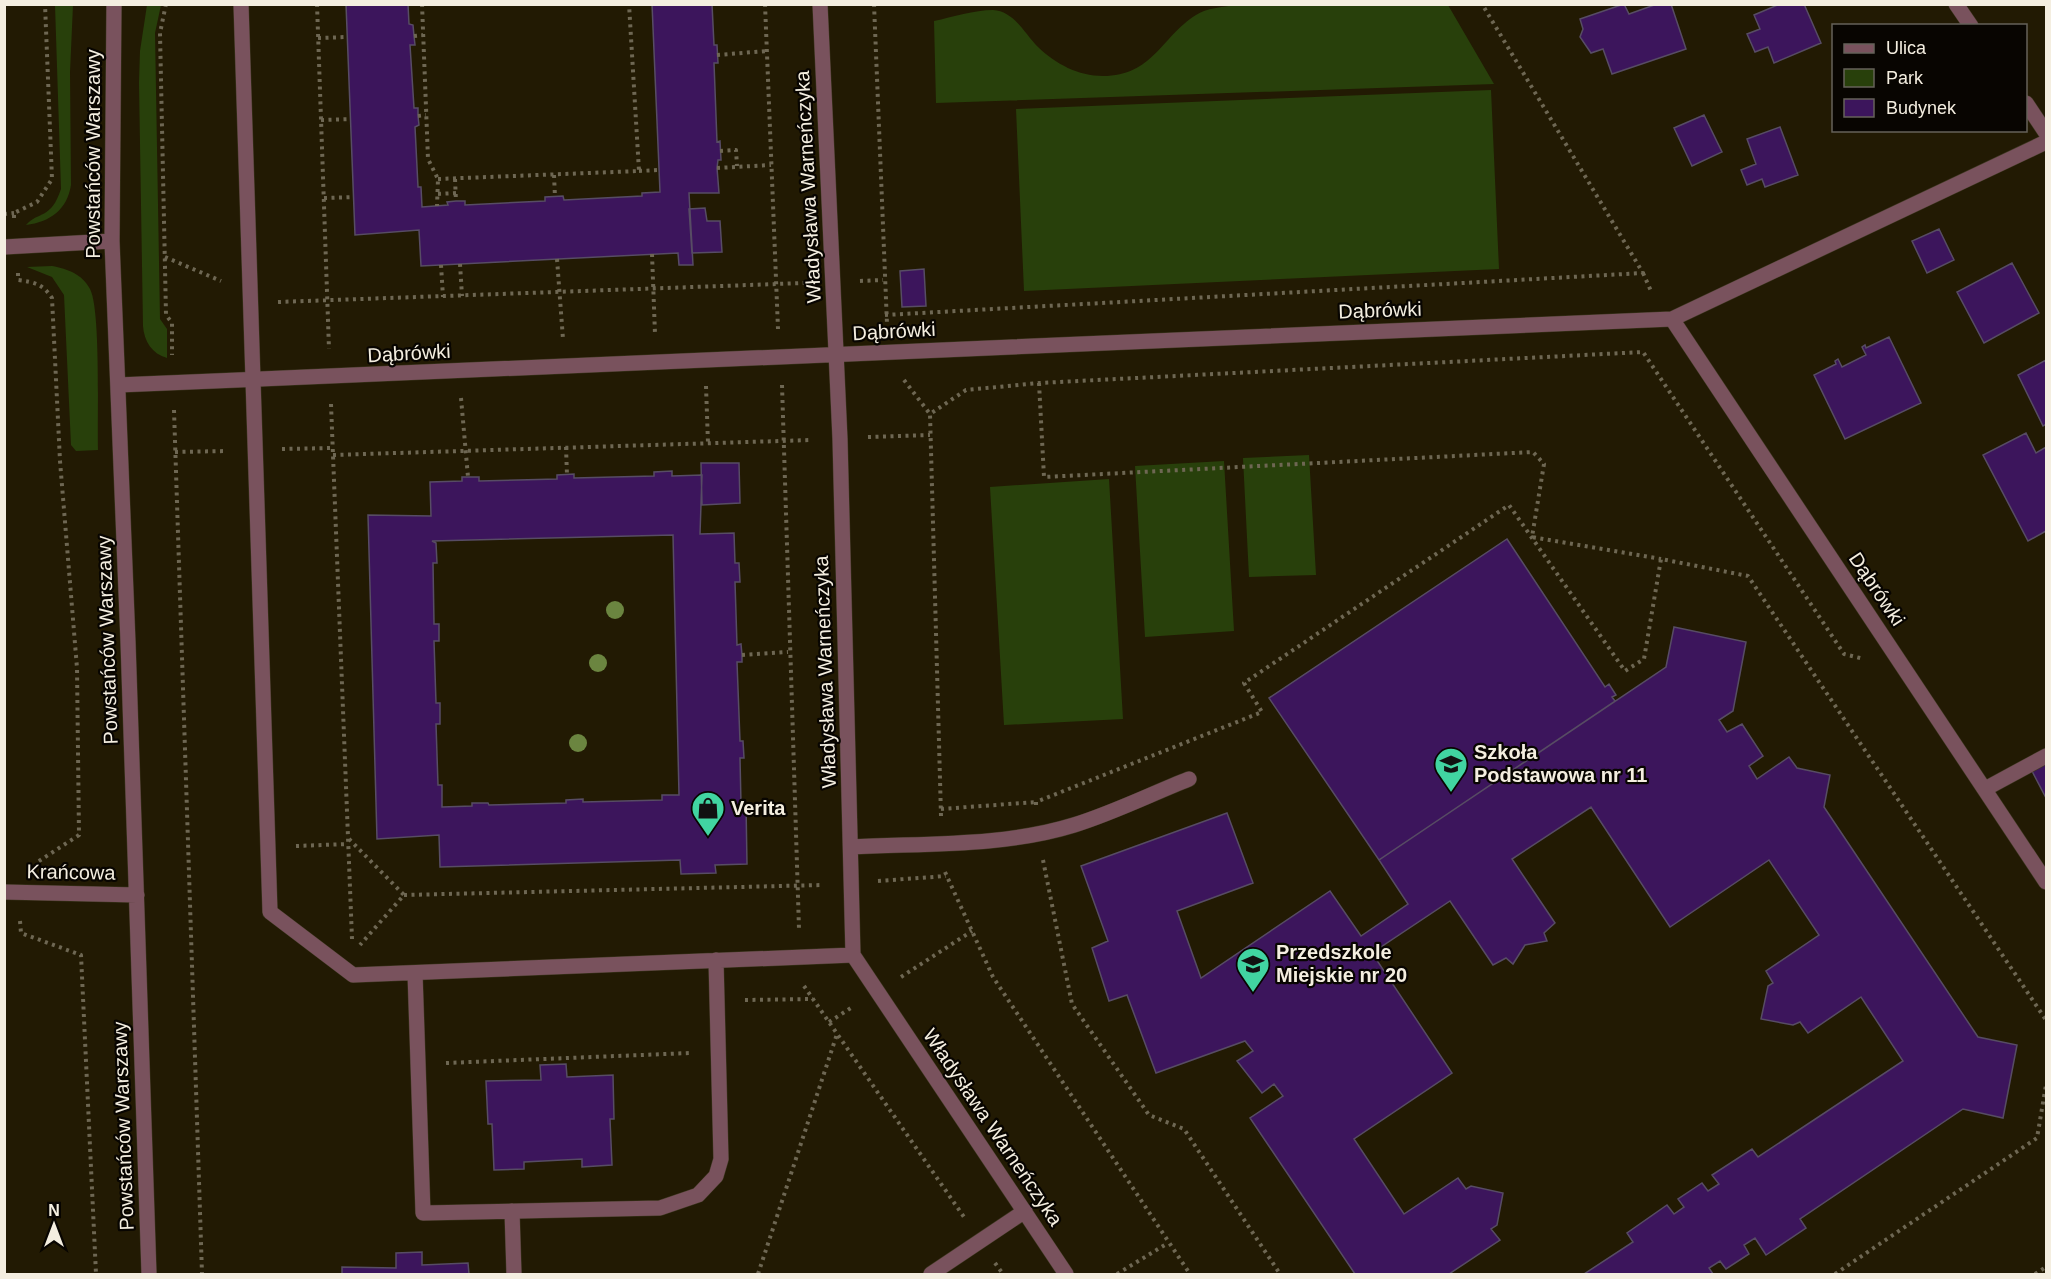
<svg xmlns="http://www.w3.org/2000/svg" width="2051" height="1279" viewBox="0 0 2051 1279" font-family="Helvetica,sans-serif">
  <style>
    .green { fill: #28400b }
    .building { fill: #3c155c; stroke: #574c64; stroke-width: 1.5; fill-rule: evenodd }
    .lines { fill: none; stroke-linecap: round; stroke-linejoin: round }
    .minor-casing { stroke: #3f3822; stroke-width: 16 }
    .path { stroke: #6e6753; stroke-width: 4; stroke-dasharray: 3 4.5; stroke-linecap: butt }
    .minor { stroke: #79525d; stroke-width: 15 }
    .tree { fill: #6b8540 }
    .labels { text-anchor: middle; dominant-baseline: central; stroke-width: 4.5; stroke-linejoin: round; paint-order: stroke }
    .street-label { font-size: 20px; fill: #f4eee0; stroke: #080501 }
    .poi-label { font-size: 20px; font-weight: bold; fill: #f4eee0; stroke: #080501; text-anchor: start }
  </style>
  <rect width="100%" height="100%" fill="#221a03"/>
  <!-- green -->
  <path class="green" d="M55 5H73L70 72 71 185C67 210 50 222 26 225 38 211 51 220 61 189Z
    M147 5H161L155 33 160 319 167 329V358C152 354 144 341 143 326L139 83 140 51Z
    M1235 5H1448L1494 84 936 103 934 21C953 17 974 10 993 10 1014 11 1025 34 1038 47 1056 64 1078 76 1103 76 1153 76 1161 37 1196 15 1206 8 1223 7 1235 5Z
    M1491 90 1499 269 1024 291 1016 109Z
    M52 266C68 269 82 274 90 289 101 310 97 419 98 450L76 451 71 445 64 295 52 277 27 267Z
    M1309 455 1316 575 1249 577 1243 458Z
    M1224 461 1234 631 1145 637 1135 466Z
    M1109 479 1123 719 1004 725 990 487Z"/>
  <!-- building -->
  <path class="building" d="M346 4H408L409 24 413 25 414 36 415 45H410L414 108H418V116L419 125 415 127 418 187H421L422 207 448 205 447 202 456 201H465V205L545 201V197L563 196 564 200 642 196V193L660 192 652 4H712L714 45H717L718 63H714L717 142 720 141 721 160H718L717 168 719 193H689L693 265H679L678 253 421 266 419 230 355 235Z
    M1624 4 1629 14 1657 4H1671L1686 49 1612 74 1603 49 1591 53 1580 37 1583 29 1580 19Z
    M1780 4H1804L1821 43 1774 63 1768 47 1755 52 1747 34 1760 29 1754 15Z
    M1704 115 1722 152 1692 166 1674 128Z
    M1780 127 1798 175 1765 187 1762 179 1747 185 1741 170 1756 164 1747 139Z
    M705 208 707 221H720L722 252 692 253 689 209Z
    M1939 229 1954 260 1927 273 1912 241Z
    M2012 263 2039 313 1984 343 1957 292Z
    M924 269 926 306 902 307 900 271Z
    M1889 337 1921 403 1845 439 1814 375 1836 364 1835 361 1838 359 1842 367 1866 355 1862 347 1865 345 1866 348Z
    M2046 360V424L2043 426 2018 375Z
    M2026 433 2036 453 2046 447V531L2028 541 1983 455Z
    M701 463H739L740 503 702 505Z
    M672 471V476L702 475 700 534 734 533 735 563H739L740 582H735L737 645 741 644 742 655V662H737L740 741H743L744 758H740L741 804H746L747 864 715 865 716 873 681 874 680 860 440 867 439 835 377 839 368 515 431 516 430 482 462 481V477H479V481L557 479V475L574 474V478L654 476V472ZM673 535 679 795H662V800L583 802V799L566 800V803L489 805 488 803H472V806L442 807V785H438L436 724H440V703H436L434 641H439V624H434L433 563H437L436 543 432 541Z
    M1507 539 1605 687 1609 684 1616 695 1612 697 1615 701 1379 860 1269 698Z
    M1674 627 1746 642 1733 711 1719 720 1727 732 1742 724 1763 756 1749 766 1757 779 1789 757 1797 768 1830 775 1824 807 1978 1037 2017 1045 2003 1118 1963 1109 1800 1219 1806 1228 1766 1255 1755 1238 1744 1245 1749 1254 1726 1269 1720 1261 1709 1268 1713 1274H1584L1633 1242 1627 1233 1667 1205 1674 1214 1684 1207 1678 1199 1702 1183 1708 1191 1719 1184 1712 1175 1752 1149 1758 1157 1903 1061 1861 997 1808 1033 1800 1022 1793 1025 1761 1019 1768 986 1773 983 1766 971 1819 935 1769 860 1670 927 1591 807 1512 859 1555 923 1544 933 1547 941 1525 945 1513 964 1506 958 1493 965 1450 901 1372 953 1452 1073 1354 1139 1404 1214 1458 1178 1466 1189 1471 1186 1503 1193 1497 1225 1491 1229 1500 1240 1449 1274H1355L1250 1118 1283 1096 1274 1084 1262 1093 1237 1061 1253 1051 1245 1041 1156 1073 1127 995 1109 1001 1092 948 1108 941 1081 866 1227 813 1253 883 1177 911 1201 978 1330 891 1361 936 1408 904 1379 860 1666 667Z
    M2046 763V798L2032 771Z
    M566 1064 567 1077 613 1075 614 1119H610L612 1165 582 1167V1159L524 1162V1169L494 1170 492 1124H488L486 1081 541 1080 540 1065Z
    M422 1252V1265L468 1263 469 1274H342V1267L396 1268V1253Z"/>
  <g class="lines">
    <defs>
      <path id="minor" d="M114 4 112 241 128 642 149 1274
        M241 4 270 912 353 975 853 955
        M820 4 840 439 853 955 1066 1274
        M1956 4 1971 26
        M2026 103 2046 133
        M4 247 112 241
        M1672 319 2046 882
        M118 385 1672 319 2046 142
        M1985 789 2046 756
        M851 847C924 843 1003 847 1074 825 1113 813 1151 794 1189 779
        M4 892 137 895
        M415 973 423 1213 660 1208 698 1195 716 1176 721 1159 716 960
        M512 1211 514 1274
        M931 1274 1025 1211"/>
    </defs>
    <!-- minor casing -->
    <use href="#minor" class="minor-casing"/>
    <!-- path -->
    <path class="path" d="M166 4 160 33 166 315 172 323V355
      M317 4 329 349
      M422 4 428 159 438 179 437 206
      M765 4 778 329
      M874 4 887 324
      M414 36 423 35
      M318 38 347 37
      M717 55 767 51
      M418 116 426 115
      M321 120 351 119
      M720 151 736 150 737 166
      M717 168 771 165
      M639 171 659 170
      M554 175 555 197
      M438 179 639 171 629 4
      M455 179 456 201
      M438 194 456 193
      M324 198 354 197
      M4 214 14 213
      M14 218V213L37 202 52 179 45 4
      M652 254 655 334
      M165 257 221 281
      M557 259 563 339
      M460 264 462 296
      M441 265 443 297
      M18 273V280C34 282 43 284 52 298L60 461 77 668 79 835 36 863
      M1643 273 1651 291
      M860 281 883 280
      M278 302 804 283
      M885 315 1643 273 1482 4
      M904 380 930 414
      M1039 383 1044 477 1533 452 1544 464 1532 537 1661 559
      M782 385 799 929
      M706 386 708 443
      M461 398 468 477
      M331 404 352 939
      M174 410 202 1274
      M868 437 930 435
      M566 447 567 475
      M282 449 333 448
      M175 452 227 451
      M333 455 812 440
      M742 655 788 652
      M1036 805V802L1262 712 1244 683 1509 505 1625 671 1644 659 1661 559 1748 576 2046 1020
      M941 809 1036 802
      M941 816 930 414 966 390 1039 383 1643 352 1844 654 1864 659
      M349 839 404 895 360 945
      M296 846 348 844
      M1043 860 1072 1004 1149 1115 1184 1129 1280 1274
      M945 872 993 977 1190 1274
      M878 881 946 876
      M404 895 823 885
      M20 921 21 933 81 955 96 1274
      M901 977 972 931
      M804 986 964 1217
      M745 1000 813 999
      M829 1022 854 1006
      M446 1063 690 1053
      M995 1263 1003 1274
      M758 1274 837 1034
      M1117 1274 1168 1243
      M1835 1274 2037 1138 2046 1085
      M2035 1274 2046 1267"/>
    <!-- minor -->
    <use href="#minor" class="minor"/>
  </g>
  <!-- trees -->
  <g class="tree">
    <circle cx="615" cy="610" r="9"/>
    <circle cx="598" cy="663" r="9"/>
    <circle cx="578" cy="743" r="9"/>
  </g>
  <!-- icons -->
  <defs>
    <symbol id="school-pin" viewBox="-11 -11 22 30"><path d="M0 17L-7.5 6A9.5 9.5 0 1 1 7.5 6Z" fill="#41d4a1" stroke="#080501"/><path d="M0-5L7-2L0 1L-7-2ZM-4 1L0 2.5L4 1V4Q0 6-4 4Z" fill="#111"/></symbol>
    <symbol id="shop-pin" viewBox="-11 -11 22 30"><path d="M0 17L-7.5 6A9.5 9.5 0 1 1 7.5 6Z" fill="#41d4a1" stroke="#080501"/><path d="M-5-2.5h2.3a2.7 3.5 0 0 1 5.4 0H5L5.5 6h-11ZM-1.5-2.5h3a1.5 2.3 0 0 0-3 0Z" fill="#111"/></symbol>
  </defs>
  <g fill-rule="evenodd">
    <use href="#school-pin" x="1432" y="745" width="38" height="52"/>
    <use href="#shop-pin" x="689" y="789" width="38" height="52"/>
    <use href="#school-pin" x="1234" y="945" width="38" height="52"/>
  </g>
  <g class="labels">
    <!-- street labels -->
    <g class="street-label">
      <text transform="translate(93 154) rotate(-90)">Powstańców Warszawy</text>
      <text transform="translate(808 187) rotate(-93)">Władysława Warneńczyka</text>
      <text transform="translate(1380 310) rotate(-2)">Dąbrówki</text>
      <text transform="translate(894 331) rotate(-3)">Dąbrówki</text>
      <text transform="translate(409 353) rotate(-3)">Dąbrówki</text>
      <text transform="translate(1877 589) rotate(56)">Dąbrówki</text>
      <text transform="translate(107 640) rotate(-92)">Powstańców Warszawy</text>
      <text transform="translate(825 672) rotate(-92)">Władysława Warneńczyka</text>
      <text transform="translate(71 872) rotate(1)">Krańcowa</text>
      <text transform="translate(123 1126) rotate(-92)">Powstańców Warszawy</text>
      <text transform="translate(993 1127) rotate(56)">Władysława Warneńczyka</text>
    </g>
    <!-- poi labels -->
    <g class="poi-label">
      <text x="1474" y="752">Szkoła<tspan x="1474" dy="23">Podstawowa nr 11</tspan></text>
      <text x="731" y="808">Verita</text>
      <text x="1276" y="952">Przedszkole<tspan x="1276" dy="23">Miejskie nr 20</tspan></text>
    </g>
  </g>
  <!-- border -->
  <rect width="2051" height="1279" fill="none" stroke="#f4eee0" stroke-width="12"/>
  <!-- legend -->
  <rect x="1832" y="24" width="195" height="108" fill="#080501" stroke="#66625a" stroke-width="1.5"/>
  <rect x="1844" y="44" width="30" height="9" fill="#79525d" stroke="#66625a" stroke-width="1.5"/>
  <text x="1886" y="54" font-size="18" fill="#f4eee0">Ulica</text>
  <rect x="1844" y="69" width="30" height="18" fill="#28400b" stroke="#66625a" stroke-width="1.5"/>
  <text x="1886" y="84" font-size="18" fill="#f4eee0">Park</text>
  <rect x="1844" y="99" width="30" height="18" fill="#3c155c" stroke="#66625a" stroke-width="1.5"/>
  <text x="1886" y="114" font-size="18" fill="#f4eee0">Budynek</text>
  <!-- north arrow -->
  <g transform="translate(54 1225)" stroke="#080501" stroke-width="4.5" paint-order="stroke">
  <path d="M0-4.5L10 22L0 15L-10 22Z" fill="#f4eee0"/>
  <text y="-9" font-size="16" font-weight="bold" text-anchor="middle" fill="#f4eee0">N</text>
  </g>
</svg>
